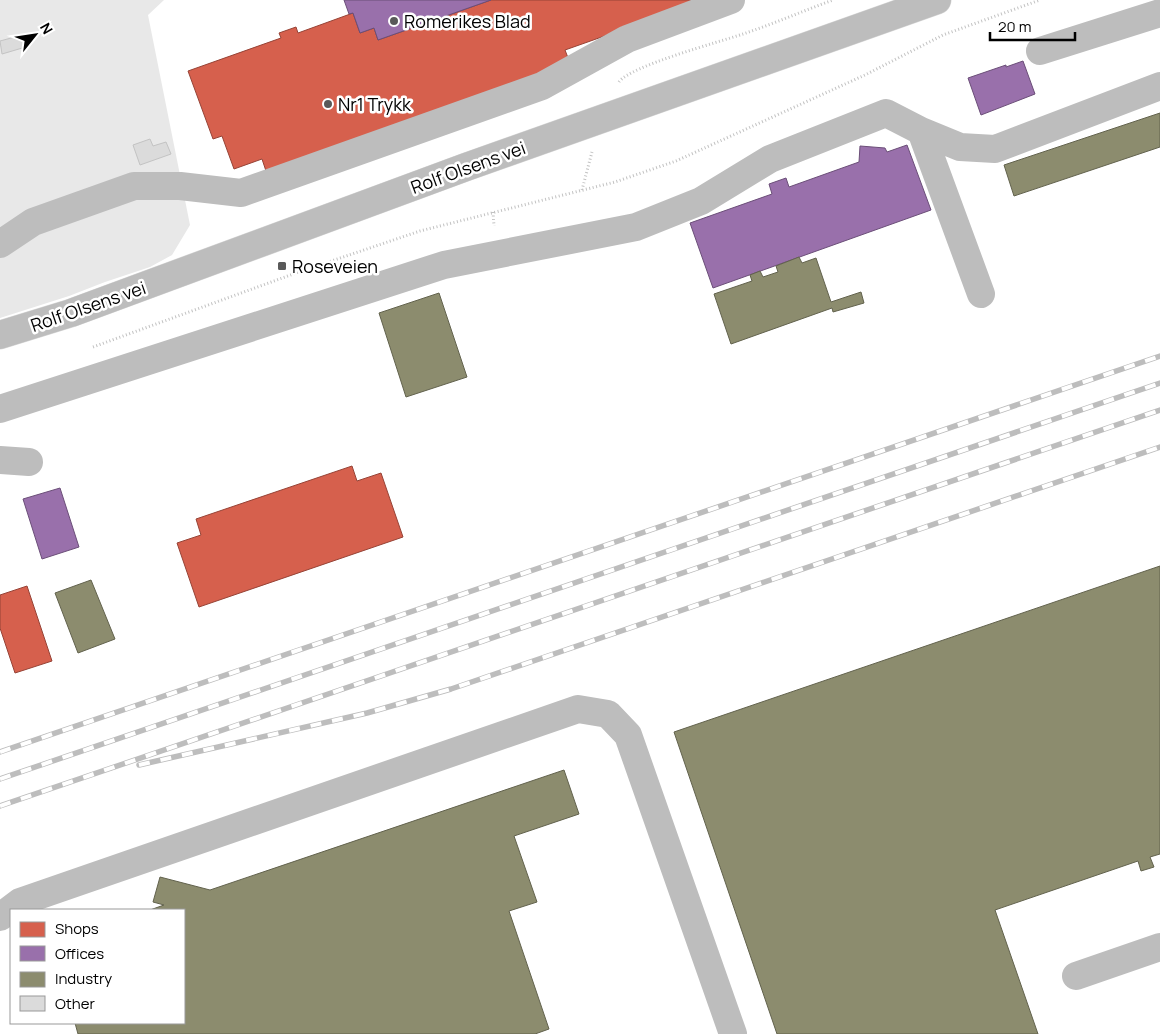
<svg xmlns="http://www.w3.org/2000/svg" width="1160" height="1034" viewBox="0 0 1160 1034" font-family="Manrope,sans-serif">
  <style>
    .green { fill: #e8e8e8 }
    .shops { fill: #d6604d; stroke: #964336 }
    .offices { fill: #9970ab; stroke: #6b4e78 }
    .industry { fill: #8c8c6e; stroke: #62624d }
    .building { fill: #dbdbdb; stroke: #c3c3c3 }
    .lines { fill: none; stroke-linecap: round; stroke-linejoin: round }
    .major-casing { stroke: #dbdbdb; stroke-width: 29 }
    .path { stroke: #c2c2c2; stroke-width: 3; stroke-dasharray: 1 2.5; stroke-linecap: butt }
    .minor { stroke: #bdbdbd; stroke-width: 28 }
    .major { stroke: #bdbdbd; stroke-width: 28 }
    .rail-casing { stroke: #bdbdbd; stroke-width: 5.5 }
    .rail { stroke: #fff; stroke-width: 4; stroke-dasharray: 11; stroke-linecap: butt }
    .poi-dot { fill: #595959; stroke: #fff; stroke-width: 2 }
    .labels { text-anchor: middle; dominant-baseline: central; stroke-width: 5; stroke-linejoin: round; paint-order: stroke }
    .poi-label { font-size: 18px; fill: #000; stroke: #fff; text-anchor: start }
    .street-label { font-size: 18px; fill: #000; stroke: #fff }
  </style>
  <rect width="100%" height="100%" fill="#fff"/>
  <!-- green -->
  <path class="green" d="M0 0H164L148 15 190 225 172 255 150 267 105 282 69 296 0 318Z"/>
  <!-- shops -->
  <path class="shops" d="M491 0H697L698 3 565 50 570 63 266 171 262 159 234 169 222 136 213 139 188 71 281 38 279 33 296 27 298 33 353 13 360 33 374 28 378 40Z
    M352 466 357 481 381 473 403 537 199 607 177 543 201 535 196 519Z
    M27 586 52 661 15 673 0 628V595Z"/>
  <!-- offices -->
  <path class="offices" d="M344 0H491L378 40 374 28 360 33 353 13 349 14Z
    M1023 61 1035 94 981 115 968 78 1006 65V67Z
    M907 145 931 210 713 288 690 223 772 194 769 184 786 178 789 187 859 162 860 146 885 148 887 152Z
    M60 488 79 547 42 559 23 499Z"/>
  <!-- industry -->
  <path class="industry" d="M1160 113V147L1014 196 1004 165Z
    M799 257 802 263 816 258 831 302 861 292 864 303 833 312 832 308 731 344 714 294 752 281 750 275 760 271 763 277 778 272 776 266Z
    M439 293 467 377 406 397 379 313Z
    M1160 566V854L1150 857 1154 867 1141 871 1138 861 995 910 1038 1034H777L674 732Z
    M91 580 115 639 78 653 55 593Z
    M564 770 579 814 514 836 537 902 509 911 549 1029 535 1034H78L75 1023H184V910H150L164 905 153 902 160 877 210 890Z"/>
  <!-- building -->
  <path class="building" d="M26 34 29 46 2 54 0 41Z
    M150 139 153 146 166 142 171 154 140 165 133 145Z"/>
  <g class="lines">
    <defs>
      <path id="major" d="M0 335 71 313 466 167 937 0"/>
    </defs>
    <!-- major casing -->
    <use href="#major" class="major-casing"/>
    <!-- path -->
    <path class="path" d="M619 82C630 66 719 42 743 34 773 24 803 11 833 0
      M582 190 592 152
      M493 212 494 226
      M93 347 296 273 420 231 615 182 676 161 865 75 943 35 1040 0"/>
    <!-- minor -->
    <path class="minor" d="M1040 51 1160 13
      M921 131 960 147 995 149 1160 86
      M0 244 33 222 134 186H180L241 193 542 86 627 39 731 0
      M0 409 444 265 636 227 701 201 770 159 886 113 921 131 981 294
      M0 460 29 462
      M0 917 20 902 578 709 608 714 628 735 733 1034
      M1076 976 1160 947"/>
    <!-- major -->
    <use href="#major" class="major"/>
    <defs>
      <path id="rail" d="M0 752 1160 356
        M139 765 367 713 451 689 1160 447
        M0 779 1160 383
        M0 806 1160 410"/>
    </defs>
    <!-- rail casing -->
    <use href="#rail" class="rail-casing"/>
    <!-- rail -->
    <use href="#rail" class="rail"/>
  </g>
  <!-- markers -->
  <g class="poi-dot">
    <circle cx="394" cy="21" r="5"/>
    <circle cx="328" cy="104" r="5"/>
    <rect x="277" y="261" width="10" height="10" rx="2.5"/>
  </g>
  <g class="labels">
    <!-- poi labels -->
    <g class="poi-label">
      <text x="404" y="21">Romerikes Blad</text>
      <text x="338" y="104">Nr1 Trykk</text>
      <text x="292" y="266">Roseveien</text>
    </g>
    <!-- street labels -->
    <g class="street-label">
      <text transform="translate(468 167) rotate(-20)">Rolf Olsens vei</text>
      <text transform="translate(88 306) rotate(-19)">Rolf Olsens vei</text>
    </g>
  </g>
  <!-- legend -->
  <rect x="10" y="909" width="175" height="115" fill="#ffffff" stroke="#999999"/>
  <rect x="20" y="922" width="25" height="15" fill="#d6604d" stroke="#999999"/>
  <text x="55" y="934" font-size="15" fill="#000000">Shops</text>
  <rect x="20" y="946" width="25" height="15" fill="#9970ab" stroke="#999999"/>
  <text x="55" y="959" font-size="15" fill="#000000">Offices</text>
  <rect x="20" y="972" width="25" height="15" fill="#8c8c6e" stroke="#999999"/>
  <text x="55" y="984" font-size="15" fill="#000000">Industry</text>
  <rect x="20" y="996" width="25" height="15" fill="#dbdbdb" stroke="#999999"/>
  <text x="55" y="1009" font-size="15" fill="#000000">Other</text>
  <!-- north arrow -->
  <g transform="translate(35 35) rotate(60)" stroke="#ffffff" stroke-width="4" paint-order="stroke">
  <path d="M0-4L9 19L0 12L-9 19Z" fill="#000000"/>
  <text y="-8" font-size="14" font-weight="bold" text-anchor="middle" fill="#000000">N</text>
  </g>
  <!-- scale -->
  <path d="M990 32v8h85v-8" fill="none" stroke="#000000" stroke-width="2.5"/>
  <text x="998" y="32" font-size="15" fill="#000000" stroke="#ffffff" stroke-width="4" paint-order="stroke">20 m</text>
</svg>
